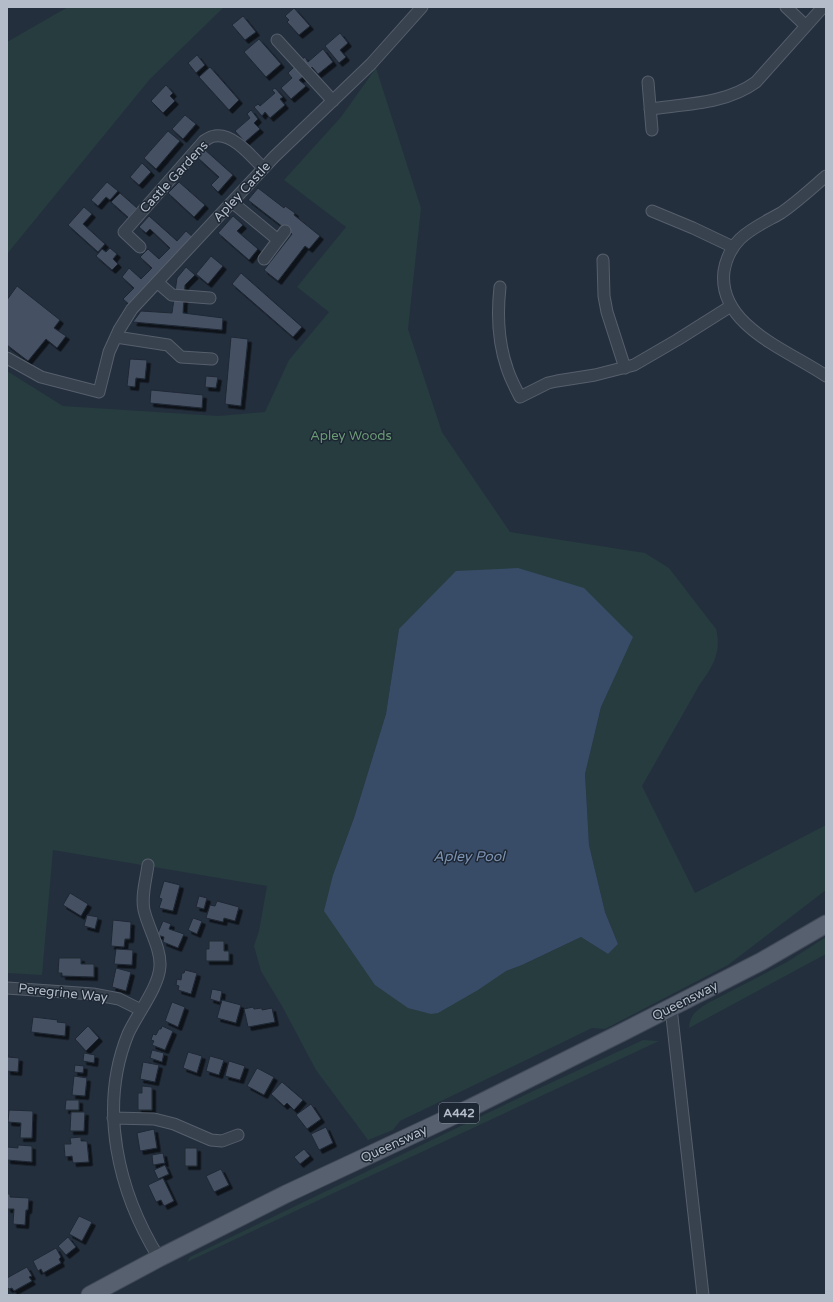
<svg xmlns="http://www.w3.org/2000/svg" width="833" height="1302" viewBox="0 0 833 1302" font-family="'Varela Round',sans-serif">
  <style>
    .green { fill: #263c3f; fill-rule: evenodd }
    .water { fill: #394c67 }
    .building { fill: #455162; stroke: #1f2835; filter: url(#shadow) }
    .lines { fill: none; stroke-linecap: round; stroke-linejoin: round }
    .street-casing { stroke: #565f6c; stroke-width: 13 }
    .primary-casing { stroke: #414a57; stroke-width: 19 }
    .street { stroke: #38414e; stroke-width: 11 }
    .primary { stroke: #56606e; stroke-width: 17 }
    .labels { text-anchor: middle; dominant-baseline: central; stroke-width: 3; stroke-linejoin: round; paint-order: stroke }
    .shield { fill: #1d2633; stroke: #878f9c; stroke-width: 1 }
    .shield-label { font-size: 12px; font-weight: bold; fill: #b4bcc9 }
    .street-label { font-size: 13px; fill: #b4bcc9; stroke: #1d2633 }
    .park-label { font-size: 13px; fill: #6b9a76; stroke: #1d2633 }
    .water-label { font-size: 14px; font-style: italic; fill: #7c92b1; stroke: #1d2633 }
  </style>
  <defs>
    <filter id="shadow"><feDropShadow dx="3.5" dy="3.5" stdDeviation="0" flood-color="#0009"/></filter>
  </defs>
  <rect width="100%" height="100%" fill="#242f3e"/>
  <!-- green -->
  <path class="green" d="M68 7H224L150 79 7 254V42Z
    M376 68 421 208 408 329 442 432 510 532 645 553 669 568 716 629C722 651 713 667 700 684L642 786 695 893 826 825V890L728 965 605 1029 592 1028 400 1121 393 1130 368 1140 316 1070 282 1006 261 971 254 946 259 931 267 886 53 850 42 975 7 973V371L63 406 218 416 265 412 289 360 329 312 297 287 346 227 284 180 341 117ZM399 629 632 637 601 707 585 774 589 845 605 912 618 944 608 954 581 937 522 965 506 971 333 875 354 818 386 714Z
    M826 937V954L689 1028C690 1014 697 1010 708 1003L787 962Z
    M643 1040 659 1041 353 1184 187 1262 190 1257 529 1093Z"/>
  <!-- water -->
  <path class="water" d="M518 568 584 588 633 637 601 707 585 774 589 845 605 912 618 944 608 954 581 937 522 965 506 971 478 990 438 1013 431 1014 408 1008 375 985 324 911 333 875 354 818 386 714 399 629 456 571Z"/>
  <!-- building -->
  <path class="building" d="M294 8 310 26 299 35 287 22 289 20 285 16Z
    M243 16 256 32 245 40 232 25Z
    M340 33 348 43 340 50 346 57 339 63 325 46Z
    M259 39 281 64 266 77 244 52Z
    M323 49 333 62 318 74 312 67 309 70 301 60 305 57 308 62Z
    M197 55 205 65 196 73 188 63Z
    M295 66 304 76 299 80 306 86 291 99 281 88 292 78 288 73Z
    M210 67 239 100 229 110 199 77Z
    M166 85 173 93 170 96 175 101 163 113 151 101Z
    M275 88 283 97 280 99 285 105 270 118 265 112 262 116 254 107 258 104 260 106 275 93 272 90Z
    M251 110 258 119 254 123 260 129 245 142 235 131 250 118 247 114Z
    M185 115 196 124 183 139 172 129Z
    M168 131 180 141 156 169 144 158Z
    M204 149 233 175 218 192 211 185 219 177 197 157Z
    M142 163 151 172 139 185 130 177Z
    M107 182 118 191 110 200 106 197 98 206 91 200Z
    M179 182 205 205 194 217 168 193Z
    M258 188 284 208 285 206 295 213 294 215 320 236 309 249 305 246 278 281 264 270 292 234 248 200Z
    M120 193 137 208 129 218 111 202Z
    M84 207 92 214 83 224 105 244 98 252 68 225Z
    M149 216 177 241 186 231 194 238 132 307 123 299 134 288 122 277 129 268 141 279 152 268 140 257 148 249 159 259 170 248 150 229 146 233 139 227Z
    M233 216 243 225 237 231 258 249 249 260 218 233Z
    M110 248 117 254 113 259 118 264 112 270 96 256 102 249 106 252Z
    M211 256 223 266 208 284 196 274Z
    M186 267 195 275 185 285 183 313 223 318 222 330 133 322 141 311 172 313 177 278Z
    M241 273 302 327 293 337 232 284Z
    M17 286 60 320 54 328 66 336 57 348 46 339 28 361 7 345V300Z
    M231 337 248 339 241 406 225 404Z
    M130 359 147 360 145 379 136 378 135 387 127 386Z
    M206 376 218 377 216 388 205 387Z
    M151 390 203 395 202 408 150 403Z
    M164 881 180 885 173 911 159 908 162 899 159 898Z
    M70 893 88 904 81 916 63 905Z
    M199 896 207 898 204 909 196 907Z
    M217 901 239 907 235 921 224 918 223 922 206 918 210 905 215 906Z
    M87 915 98 917 95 929 84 926Z
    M193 918 202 921 197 934 188 930Z
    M113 920 131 922 130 939H125L124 947 111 946Z
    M163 921 171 924 169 929 184 934 178 948 163 942 164 937 157 935Z
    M209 941H224V951H229V961H206V949H209Z
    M116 949 133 950 132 965 114 964Z
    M59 958H81V964H94V977L62 976V973H58Z
    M116 968 131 972 126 991 112 987Z
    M185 970 197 973 191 994 178 990 179 986 176 985 177 979 181 980 182 973H184Z
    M212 989 222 991 220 1002 210 999Z
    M222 1000 241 1005 236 1023 217 1018Z
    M172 1002 185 1007 178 1027 165 1021Z
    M253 1007 254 1009 262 1008V1010L272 1008 275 1022 248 1027 244 1009Z
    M33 1017 58 1020 57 1022 66 1023 65 1036 31 1032Z
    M88 1026 99 1038 86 1051 75 1039Z
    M162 1026 173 1031 165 1050 152 1045 154 1041 151 1040 153 1034 156 1035 159 1029H161Z
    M152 1050 164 1053 162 1062 150 1058Z
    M188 1052 202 1056 197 1073 183 1068Z
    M84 1053 95 1055 94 1063 83 1061Z
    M7 1054H9L8 1057 19 1058 18 1072 7 1071Z
    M210 1056 224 1060 219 1075 206 1071Z
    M229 1061 245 1066 240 1080 225 1076Z
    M143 1062 159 1065 155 1082 140 1079Z
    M75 1065 84 1066 83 1073 74 1072Z
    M257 1068 274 1077 264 1095 247 1086Z
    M74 1076 87 1078 85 1096 72 1095Z
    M282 1082 303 1100 294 1110 287 1103 284 1106 271 1094Z
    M142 1086 152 1087V1110H138V1093H142Z
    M66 1100H79V1110H65Z
    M311 1104 321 1119 307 1129 296 1115Z
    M9 1110 33 1111 32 1138H20L21 1123 8 1122Z
    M71 1112H85L84 1131H70Z
    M326 1127 333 1143 319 1150 311 1134Z
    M154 1129 157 1148 140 1151 137 1133Z
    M81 1137V1141H87L89 1162 73 1163 72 1156 65 1157 64 1144H71L70 1138Z
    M18 1145 32 1146V1162L7 1160V1147L18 1148Z
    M185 1148H197V1166H185Z
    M304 1149 310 1156 300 1164 294 1157Z
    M163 1153 165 1163 153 1165 152 1155Z
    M165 1165 169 1174 158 1179 154 1170Z
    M221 1169 229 1185 214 1192 206 1176Z
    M163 1178 174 1201 164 1206 161 1200 156 1202 148 1185Z
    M7 1194H10V1197L29 1198 28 1210H26L25 1225 13 1224 14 1209H7Z
    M79 1216 92 1222 82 1241 69 1234Z
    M68 1237 76 1247 66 1255 58 1246Z
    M56 1248 61 1257 59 1259 61 1263 43 1273 41 1269 38 1271 33 1261Z
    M27 1267 32 1276 29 1277 32 1281 14 1291 12 1288 9 1289 7 1287V1278Z"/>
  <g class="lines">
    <defs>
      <path id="street" d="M786 7 806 26
        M277 40 333 101
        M648 82 652 130
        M650 109C686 104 726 104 756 82L823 7
        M826 176C811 189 797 202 781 213 767 221 751 228 740 239 731 248 726 259 724 271 717 326 790 351 826 376
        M232 202 278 240
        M652 211 693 228 733 247
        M140 247 124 232 204 141C207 139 212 136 215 136 233 133 252 157 263 168
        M264 259 285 231
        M603 260 604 296 607 312 625 368
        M157 282 172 295 210 298
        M500 287C497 314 498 342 507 368 510 378 515 387 520 397L548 383 557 381 595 375 634 365 677 340 731 306
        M116 337 168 345 181 357 212 359
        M7 358 41 377 99 392 109 352 119 330 132 309 274 157 371 64 422 7
        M148 865C146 880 141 896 144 910 148 928 161 948 160 966 159 987 137 1014 128 1034 98 1108 118 1192 159 1258
        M7 988 93 994 119 999 141 1010
        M671 1008 703 1295
        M113 1118 154 1119 174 1124 211 1140 222 1141 238 1135"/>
      <path id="primary" d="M90 1295 159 1258 286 1194 470 1108 621 1033 762 961 826 924"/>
    </defs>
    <!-- street casing -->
    <use href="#street" class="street-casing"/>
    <!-- primary casing -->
    <use href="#primary" class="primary-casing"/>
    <!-- street -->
    <use href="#street" class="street"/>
    <!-- primary -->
    <use href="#primary" class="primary"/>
  </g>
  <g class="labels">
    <!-- shield labels -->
    <rect class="shield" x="439" y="1103" width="40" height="20" rx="3"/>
    <g class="shield-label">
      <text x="459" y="1113">A442</text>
    </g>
    <!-- street labels -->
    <g class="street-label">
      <text transform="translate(174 177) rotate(-47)">Castle Gardens</text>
      <text transform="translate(242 192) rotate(-47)">Apley Castle</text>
      <text transform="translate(63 993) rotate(6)">Peregrine Way</text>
      <text transform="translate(685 1001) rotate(-27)">Queensway</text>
      <text transform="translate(394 1144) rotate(-25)">Queensway</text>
    </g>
    <!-- park labels -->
    <g class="park-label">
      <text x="351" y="436">Apley Woods</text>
    </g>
    <!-- water labels -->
    <g class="water-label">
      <text x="469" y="856">Apley Pool</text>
    </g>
  </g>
  <!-- border -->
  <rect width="833" height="1302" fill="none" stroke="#b4bcc9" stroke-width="16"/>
</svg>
